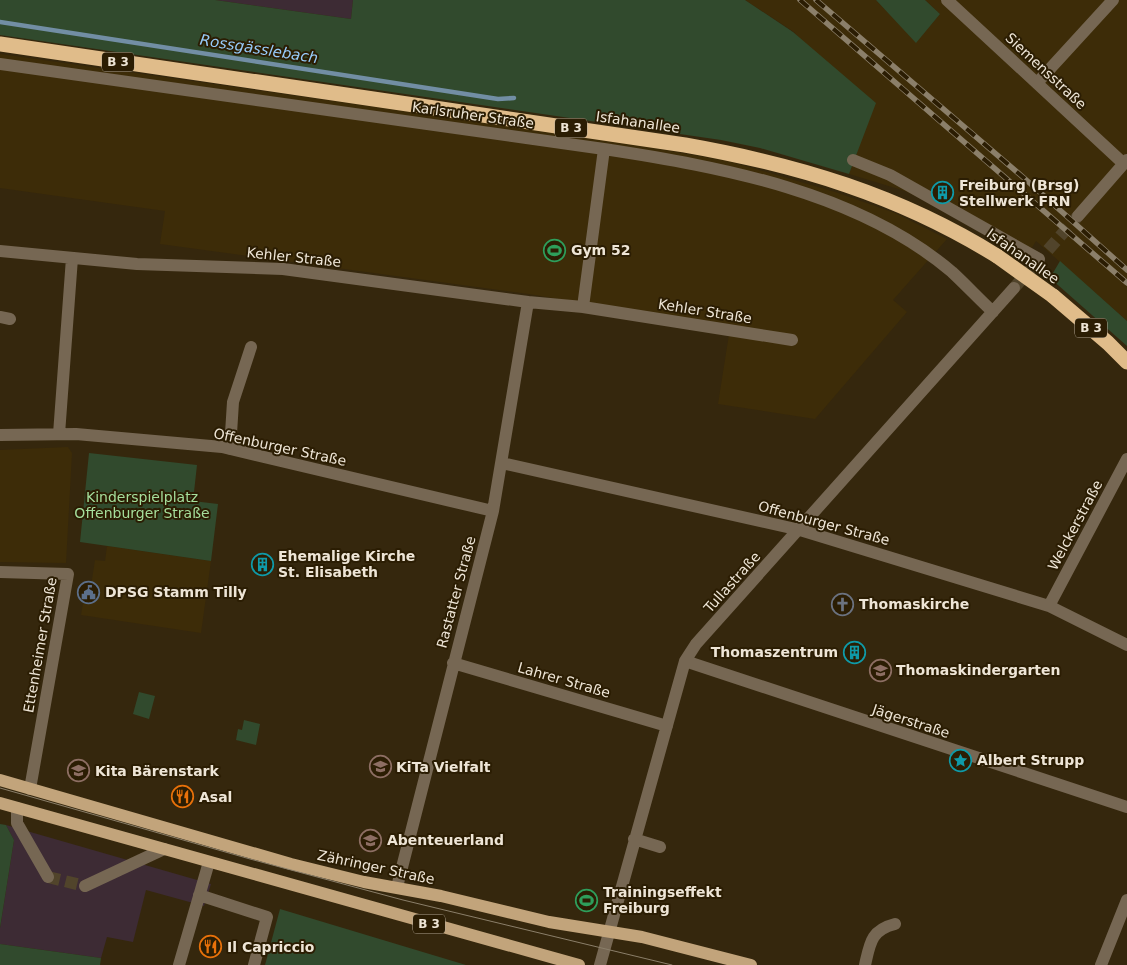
<svg xmlns="http://www.w3.org/2000/svg" width="1127" height="965" viewBox="0 0 1127 965" font-family="'DejaVu Sans',sans-serif">
  <style>
    .commercial { fill: #3d2b34 }
    .built { fill: #3d2c08 }
    .green { fill: #314a2d }
    .lines { fill: none; stroke-linecap: round; stroke-linejoin: round }
    .stream { stroke: #728ea4; stroke-width: 4.5 }
    .minor-tunnel { stroke: #51442b; stroke-width: 12; stroke-dasharray: 12 6; stroke-linecap: butt }
    .minor { stroke: #766753; stroke-width: 12 }
    .major { stroke: #c2a47b; stroke-width: 12 }
    .highway { stroke: #e0bc8a; stroke-width: 15 }
    .tram { stroke: #8b7f6a; stroke-width: 1 }
    .rail-casing { stroke: #8b7f6a; stroke-width: 5.5 }
    .rail { stroke: #2b1d03; stroke-width: 4; stroke-dasharray: 11; stroke-linecap: butt }
    .highway-bridge { stroke: #e0bc8a; stroke-width: 15 }
    .labels { text-anchor: middle; dominant-baseline: central; stroke-width: 4; stroke-linejoin: round; paint-order: stroke }
    .shield { fill: #2b1d03; stroke: #b4a997; stroke-width: 1 }
    .shield-label { font-size: 12px; font-weight: bold; fill: #eee5d6 }
    .street-label { font-size: 14px; fill: #eee5d6; stroke: #2b1d03 }
    .poi-label { font-size: 14px; font-weight: bold; fill: #eee5d6; stroke: #2b1d03; text-anchor: start }
    .park-label { font-size: 14px; fill: #a5df9c; stroke: #2b1d03 }
    .water-label { font-size: 15px; font-style: italic; fill: #97cbfa; stroke: #2b1d03 }
  </style>
  <rect width="100%" height="100%" fill="#35270d"/>
  <!-- commercial -->
  <path class="commercial" d="M215 0H353L351 19Z
    M6 825 211 884 204 906 146 890 133 942 107 937 101 958 0 944V928L14 840Z"/>
  <!-- built -->
  <path class="built" d="M745 0H876L916 42 940 14 925 0H1127V321L1036 241 1025 259 974 225 905 191 849 174 867 123 794 32Z
    M0 54 603 139 728 161 835 192 895 213 947 239 893 300 907 312 815 419 718 404 730 328 529 294 160 244 165 211 0 188Z
    M68 447 72 453 66 563 0 562V450Z
    M107 546 211 561 201 633 81 615 86 585 91 586 95 560 105 561Z"/>
  <!-- green -->
  <path class="green" d="M0 0H215L351 19 353 0H745L793 32 876 103 849 174 760 148 721 140 0 35Z
    M876 0H925L940 14 916 43Z
    M1060 261 1127 321V346L1050 278Z
    M89 453 197 465 193 501 218 504 211 561 80 542Z
    M139 692 155 696 149 719 133 714Z
    M244 720 260 724 256 745 236 740 238 729 242 730Z
    M0 824 6 825 14 840 0 928Z
    M280 909 466 965H265Z
    M0 944 101 958 100 965H0Z"/>
  <g class="lines">
    <!-- stream -->
    <path class="stream" d="M0 22 498 99 514 98"/>
    <!-- minor-tunnel -->
    <path class="minor-tunnel" d="M1048 250 1078 216
      M1014 288 1035 264
      M48 877 85 886"/>
    <!-- minor -->
    <path class="minor" d="M947 0 1124 164
      M0 64 604 149C722 167 858 192 952 272 966 285 979 299 993 312
      M1037 83 1113 0
      M853 160 890 175 1039 259
      M1078 216 1127 160
      M0 251 137 264 283 269 528 302 583 307 792 340
      M583 307 604 149
      M0 317 10 319
      M59 434 72 258
      M0 435 76 434 222 447 493 511
      M230 449 233 402 251 347
      M502 463 800 530 1049 606 1127 645
      M0 572 68 574 30 789
      M1049 606 1127 459
      M685 661 1127 807
      M453 663 667 726
      M17 808V823L48 877
      M634 839 660 847
      M85 886 164 849
      M397 887 493 511 528 302
      M199 895 267 917 254 965
      M179 965 209 862
      M600 965 685 661 696 644 1014 288
      M865 965C870 943 871 930 895 924
      M1101 965 1127 900"/>
    <!-- major -->
    <path class="major" d="M0 780 291 864 364 882 441 896 549 922 642 937 751 965
      M0 803 579 965"/>
    <!-- highway -->
    <path class="highway" d="M0 44 685 145C798 165 899 195 997 256
      M1053 296 1108 343 1127 362"/>
    <!-- tram -->
    <path class="tram" d="M0 788 250 859 403 900 672 965"/>
    <defs>
      <path id="rail" d="M800 0 1127 283
        M816 0 1024 178 1127 270"/>
    </defs>
    <!-- rail casing -->
    <use href="#rail" class="rail-casing"/>
    <!-- rail -->
    <use href="#rail" class="rail"/>
    <!-- highway-bridge -->
    <path class="highway-bridge" d="M997 256 1053 296"/>
  </g>
  <!-- icons -->
  <defs>
    <symbol id="building-ring" viewBox="-11 -11 22 22"><circle r="9.5" fill="#2b1d03" stroke="#0f9aa8" stroke-width="1.5"/><path d="M-4-6H4V6H1V3H-1V6H-4ZM-2.5-4.3h1.7v1.8h-1.7ZM.8-4.3h1.7v1.8H.8ZM-2.5-1h1.7V.8h-1.7ZM.8-1h1.7V.8H.8Z" fill="#0f9aa8"/></symbol>
    <symbol id="stadium-ring" viewBox="-11 -11 22 22"><circle r="9.5" fill="#2b1d03" stroke="#2e9e5b" stroke-width="1.5"/><path d="M0-5a6.5 5 0 1 0 0 10a6.5 5 0 1 0 0-10ZM-3.5-1.8h7v3.6h-7Z" fill="#2e9e5b"/></symbol>
    <symbol id="civic-ring" viewBox="-11 -11 22 22"><circle r="9.5" fill="#2b1d03" stroke="#5c6f8a" stroke-width="1.5"/><path d="M-.6-6.5H3V-4.5H.6V-3L4-1V1h2V6H-6V1h2V-1L-.6-3ZM-1.2 2.5V6h2.4V2.5Z" fill="#5c6f8a"/></symbol>
    <symbol id="church-ring" viewBox="-11 -11 22 22"><circle r="9.5" fill="#2b1d03" stroke="#6b7280" stroke-width="1.5"/><path d="M-1.2-6h2.4v3.5h3.3v2.4h-3.3V6h-2.4V-.1h-3.3v-2.4h3.3Z" fill="#6b7280"/></symbol>
    <symbol id="school-ring" viewBox="-11 -11 22 22"><circle r="9.5" fill="#2b1d03" stroke="#8d6e63" stroke-width="1.5"/><path d="M0-5L7-2L0 1L-7-2ZM-4 1L0 2.5L4 1V4Q0 6-4 4Z" fill="#8d6e63"/></symbol>
    <symbol id="sight-ring" viewBox="-11 -11 22 22"><circle r="9.5" fill="#2b1d03" stroke="#0f9aa8" stroke-width="1.5"/><path d="M0-6L1.8-2.2L6-1.7L2.9 1.2L3.7 5.4L0 3.3L-3.7 5.4L-2.9 1.2L-6-1.7L-1.8-2.2Z" fill="#0f9aa8"/></symbol>
    <symbol id="restaurant-ring" viewBox="-11 -11 22 22"><circle r="9.5" fill="#2b1d03" stroke="#e8710a" stroke-width="1.5"/><path d="M-5-6h1v4h1v-4h1v4h1v-4h1v5L-1.5 .5V6h-2V.5L-5-1ZM5-6V6H3V1.5H1.5Q1.5-4 5-6Z" fill="#e8710a"/></symbol>
  </defs>
  <g fill-rule="evenodd">
    <use href="#building-ring" x="930" y="180" width="25" height="25"/>
    <use href="#stadium-ring" x="542" y="238" width="25" height="25"/>
    <use href="#building-ring" x="250" y="552" width="25" height="25"/>
    <use href="#civic-ring" x="76" y="580" width="25" height="25"/>
    <use href="#church-ring" x="830" y="592" width="25" height="25"/>
    <use href="#building-ring" x="842" y="640" width="25" height="25"/>
    <use href="#school-ring" x="868" y="658" width="25" height="25"/>
    <use href="#sight-ring" x="948" y="748" width="25" height="25"/>
    <use href="#school-ring" x="368" y="754" width="25" height="25"/>
    <use href="#school-ring" x="66" y="758" width="25" height="25"/>
    <use href="#restaurant-ring" x="170" y="784" width="25" height="25"/>
    <use href="#school-ring" x="358" y="828" width="25" height="25"/>
    <use href="#stadium-ring" x="574" y="888" width="25" height="25"/>
    <use href="#restaurant-ring" x="198" y="934" width="25" height="25"/>
  </g>
  <g class="labels">
    <!-- shield labels -->
    <g class="shield">
      <rect x="102" y="52.5" width="32" height="19" rx="4"/>
      <rect x="555" y="118.5" width="32" height="19" rx="4"/>
      <rect x="1075" y="318.5" width="32" height="19" rx="4"/>
      <rect x="413" y="914.5" width="32" height="19" rx="4"/>
    </g>
    <g class="shield-label">
      <text x="118" y="62">B 3</text>
      <text x="571" y="128">B 3</text>
      <text x="1091" y="328">B 3</text>
      <text x="429" y="924">B 3</text>
    </g>
    <!-- street labels -->
    <g class="street-label">
      <text transform="translate(1046 71) rotate(43)">Siemensstraße</text>
      <text transform="translate(473 115) rotate(8)">Karlsruher Straße</text>
      <text transform="translate(638 122) rotate(8)">Isfahanallee</text>
      <text transform="translate(1023 256) rotate(35)">Isfahanallee</text>
      <text transform="translate(294 257) rotate(6)">Kehler Straße</text>
      <text transform="translate(705 311) rotate(9)">Kehler Straße</text>
      <text transform="translate(280 447) rotate(12)">Offenburger Straße</text>
      <text transform="translate(824 523) rotate(15)">Offenburger Straße</text>
      <text transform="translate(1075 525) rotate(-62)">Welckerstraße</text>
      <text transform="translate(732 582) rotate(-48)">Tullastraße</text>
      <text transform="translate(456 592) rotate(-75)">Rastatter Straße</text>
      <text transform="translate(40 645) rotate(-80)">Ettenheimer Straße</text>
      <text transform="translate(564 680) rotate(16)">Lahrer Straße</text>
      <text transform="translate(911 721) rotate(18)">Jägerstraße</text>
      <text transform="translate(376 867) rotate(12)">Zähringer Straße</text>
    </g>
    <!-- poi labels -->
    <g class="poi-label">
      <text x="959" y="185">Freiburg (Brsg)<tspan x="959" dy="16">Stellwerk FRN</tspan></text>
      <text x="571" y="250">Gym 52</text>
      <text x="278" y="556">Ehemalige Kirche<tspan x="278" dy="16">St. Elisabeth</tspan></text>
      <text x="105" y="592">DPSG Stamm Tilly</text>
      <text x="859" y="604">Thomaskirche</text>
      <text x="838" y="652" text-anchor="end">Thomaszentrum</text>
      <text x="896" y="670">Thomaskindergarten</text>
      <text x="977" y="760">Albert Strupp</text>
      <text x="396" y="767">KiTa Vielfalt</text>
      <text x="95" y="771">Kita Bärenstark</text>
      <text x="199" y="797">Asal</text>
      <text x="387" y="840">Abenteuerland</text>
      <text x="603" y="892">Trainingseffekt<tspan x="603" dy="16">Freiburg</tspan></text>
      <text x="227" y="947">Il Capriccio</text>
    </g>
    <!-- park labels -->
    <g class="park-label">
      <text x="142" y="497">Kinderspielplatz<tspan x="142" dy="16">Offenburger Straße</tspan></text>
    </g>
    <!-- water labels -->
    <g class="water-label">
      <text transform="translate(259 49) rotate(9)">Rossgässlebach</text>
    </g>
  </g>
</svg>
